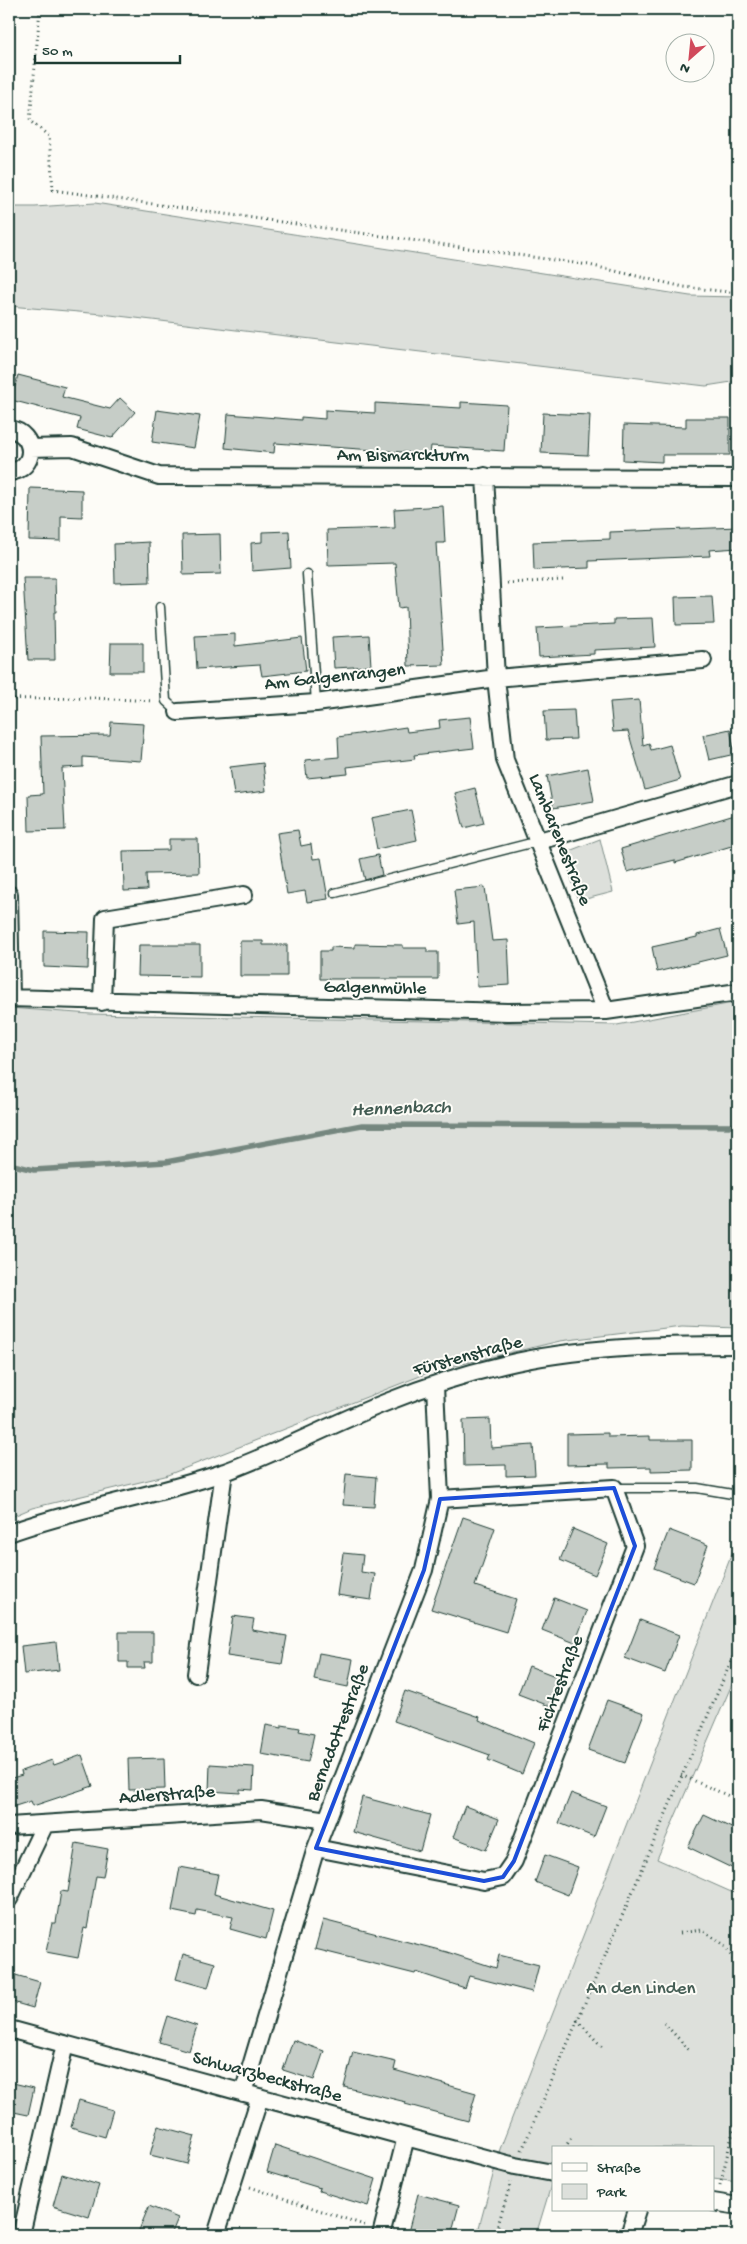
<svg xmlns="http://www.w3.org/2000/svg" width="747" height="2244" viewBox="0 0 747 2244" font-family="'Gochi Hand',sans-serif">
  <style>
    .green { fill: #dde0db; stroke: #7e8e88 }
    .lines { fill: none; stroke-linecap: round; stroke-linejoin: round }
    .stream { stroke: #75877f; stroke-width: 5.5 }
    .building { fill: #c6cdc7; stroke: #1f3d34 }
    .service-casing { stroke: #1f3d34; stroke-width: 11 }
    .minor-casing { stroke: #1f3d34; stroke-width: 20 }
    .path { stroke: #1f3d34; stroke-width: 3; stroke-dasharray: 1 4; stroke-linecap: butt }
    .service { stroke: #fdfcf7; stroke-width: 8 }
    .minor { stroke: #fdfcf7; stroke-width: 16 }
    .marked { fill: none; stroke: #1d4ed8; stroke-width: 4; stroke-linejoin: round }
    .labels { text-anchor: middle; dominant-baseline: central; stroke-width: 4; stroke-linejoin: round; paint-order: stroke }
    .street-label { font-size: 19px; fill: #1f3d34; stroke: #fdfcf7 }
    .park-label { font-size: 19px; fill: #455e55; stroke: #fdfcf7 }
    .water-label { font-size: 20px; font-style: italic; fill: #435c53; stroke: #fdfcf7 }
  </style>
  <rect width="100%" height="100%" fill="#fdfcf7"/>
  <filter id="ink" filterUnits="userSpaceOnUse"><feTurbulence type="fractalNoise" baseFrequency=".02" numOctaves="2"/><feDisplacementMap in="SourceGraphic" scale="10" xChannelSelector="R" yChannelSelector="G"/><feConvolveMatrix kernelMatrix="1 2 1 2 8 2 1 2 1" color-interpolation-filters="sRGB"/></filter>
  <g filter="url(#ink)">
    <!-- green -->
    <path class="green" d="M95 203 690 296 738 297V381L706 386 102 314 9 306V207H35Z
      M600 839 613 892 578 901 564 853Z
      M738 1002V1328L682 1326 560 1341 433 1371 165 1476 32 1508 9 1518V1008L91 1014 617 1025Z
      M738 1538V1670L657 1859 738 1895V2181L713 2178V2148H553V2179L536 2235H477L500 2149Z"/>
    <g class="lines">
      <!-- stream -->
      <path class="stream" d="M9 1164 34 1170 166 1162 362 1125 738 1126"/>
    </g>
    <!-- building -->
    <path class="building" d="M18 375 65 387 62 397 110 409 120 398 135 412 112 438 77 429 80 418 11 400Z
      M461 402 507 405 504 451 431 446 430 454 275 443 274 453 225 448 228 414 301 420V417L325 419V410L375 413V403L461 408Z
      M157 410 200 416 194 448 152 442Z
      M543 413 590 415 588 455 541 453Z
      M686 418H730V455H662V462L623 460 624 425 686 427Z
      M30 488 82 490V517L61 516V541L29 540Z
      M443 506 445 543H436L444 665 408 666 406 607 399 608 395 563 328 565 327 530 395 528 394 509Z
      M738 527V548L709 550 710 556 589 561V568L534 570 533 542 610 539V532Z
      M289 531 291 568 252 571 251 543 262 542V532Z
      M220 534 221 574 183 575 182 535Z
      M149 542 150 582 115 583 114 544Z
      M23 578H55L56 612H54L55 660H28Z
      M712 596 714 624 676 625 675 597Z
      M653 618 655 647 594 650V654L539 657 537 628 614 624V619Z
      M235 634V646L302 638 306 671 262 676 260 665 197 669 195 636Z
      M369 635 371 666 334 668 332 637Z
      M111 643H143V672H110Z
      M639 700 643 745 649 743 651 750 670 745 680 780 645 790 628 731 613 732 610 702Z
      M574 710 576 739 546 740 544 711Z
      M470 717 474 748 414 755 415 759 347 767 348 774 307 778 305 760 339 757 338 737 406 727 407 732 440 728 439 720Z
      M111 722 144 724 141 761 83 757V767L62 768 65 830 29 831 28 795 43 794 41 736 110 735Z
      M730 729 735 754 709 760 703 735Z
      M263 763 266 791 234 795 230 767Z
      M588 768 594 801 553 808 547 776Z
      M475 788 484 823 464 828 455 793Z
      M411 810 417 840 377 849 371 818Z
      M738 814V844L675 863V860L627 872 621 849Z
      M298 830 301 846 311 844 313 859 321 858 328 899 307 902 305 891 287 894 277 833Z
      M169 839H198L199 873 146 874 147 890 124 891 123 851 169 850Z
      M378 855 382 875 365 880 360 859Z
      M485 887 492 941 508 940 510 985 477 987 474 922 458 924 454 890Z
      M720 929 727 955 657 972 652 947 697 937V935Z
      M44 931 89 932 88 969 44 967Z
      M240 941H263V945H287V976H240Z
      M355 944 403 945V948H427V952H438V979H320V951H331V947L355 948Z
      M139 945H200V977L138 976Z
      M490 1419 491 1448 533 1445 535 1475 506 1476V1465L464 1466 463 1420Z
      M608 1433V1437L650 1436V1440H692V1470L651 1471V1467L609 1468V1464L567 1465V1434Z
      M346 1474 376 1477 374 1507 343 1505Z
      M463 1517 495 1528 475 1586 516 1599 506 1632 431 1609Z
      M573 1529 608 1544 595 1575 560 1560Z
      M669 1530 708 1545 694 1583 654 1568Z
      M343 1553 363 1555 361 1572 375 1574 371 1600 337 1595Z
      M554 1598 587 1611 575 1643 542 1630Z
      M233 1616 254 1619 252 1630 287 1636 282 1664 227 1656Z
      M640 1620 679 1635 665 1673 625 1658Z
      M119 1632H153V1662H144L145 1668H128V1662H119Z
      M56 1642 59 1670 24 1674 21 1646Z
      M319 1653 353 1659 348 1687 314 1680Z
      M529 1666 563 1679 552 1707 518 1694Z
      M405 1691 480 1717 479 1720 534 1743 522 1774 488 1760 490 1755 394 1721Z
      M607 1700 644 1713 625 1763 588 1750Z
      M266 1725 282 1728V1725L300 1728 299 1731 314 1734 308 1762 261 1754Z
      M82 1755 93 1786 33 1806 31 1801 9 1808V1779L22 1775 21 1771 52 1760 54 1765Z
      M164 1758 165 1789 129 1790 128 1759Z
      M210 1764 254 1767 253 1790 240 1789V1793L209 1791Z
      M571 1793 606 1806 594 1837 559 1823Z
      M362 1797 430 1815 420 1851 353 1832Z
      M465 1806 499 1819 486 1850 453 1837Z
      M704 1815 738 1831V1871L688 1847Z
      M76 1843 108 1849 103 1877 96 1876 87 1929 84 1928 78 1958 46 1952 52 1923H56L61 1891 68 1892Z
      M545 1855 578 1867 568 1895 535 1882Z
      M180 1867 218 1874 214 1894 273 1911 266 1939 230 1929 233 1917 197 1910 196 1916 172 1911Z
      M323 1920 447 1952 496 1968 499 1955 539 1965 532 1992 469 1976 465 1988 416 1972 415 1974 315 1949Z
      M183 1954 215 1963 208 1988 176 1979Z
      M12 1974 40 1982 33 2008 9 2001V1987Z
      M167 2016 197 2026 189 2051 159 2042Z
      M293 2040 324 2051 314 2080 283 2070Z
      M353 2052 396 2062 394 2070 476 2093 468 2121 405 2104 406 2102 344 2087Z
      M9 2082 34 2088 28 2115 9 2111Z
      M79 2100 113 2110 105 2137 71 2127Z
      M158 2126 195 2136 187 2164 150 2155Z
      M275 2145 376 2179 368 2206 319 2191 320 2188 267 2172Z
      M62 2174 99 2185 89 2217 53 2206Z
      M418 2194 459 2205 451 2235H418L408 2232Z
      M149 2206 178 2218 171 2235H137Z"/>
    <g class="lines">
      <defs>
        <path id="service" d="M307 574 316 703
          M160 607 166 701 178 712
          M335 893 539 841
          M614 1488H697L738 1495"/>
        <path id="minor" d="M9 429C37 433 37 470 9 472
          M30 448 72 447 159 476 738 478
          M485 476 496 678 505 760 606 1011
          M178 712 316 703 496 678 703 660
          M539 841 738 784
          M9 894 11 999
          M9 998 507 1012 606 1011 738 992
          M102 1002 105 918 244 895
          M9 1533C78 1508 152 1497 222 1473 278 1453 331 1424 387 1402 424 1387 464 1374 503 1365 576 1347 663 1345 738 1345
          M196 1674 224 1472
          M9 1826 261 1810 327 1820
          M316 1848 484 1881 503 1877 514 1861 635 1546 614 1488 440 1499
          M9 1899 45 1824
          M9 2029 406 2137 515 2166 553 2173
          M243 2093 316 1848 424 1570 440 1499 435 1385
          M713 2202 738 2206
          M21 2235 65 2044
          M216 2235 260 2097
          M381 2235 406 2137
          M629 2235 637 2210"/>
      </defs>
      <!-- service casing -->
      <use href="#service" class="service-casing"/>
      <!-- minor casing -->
      <use href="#minor" class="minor-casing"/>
      <!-- path -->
      <path class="path" d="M40 9 30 121 49 136 53 190 589 265 684 287 738 293
        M507 583 564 580
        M9 699 92 698 153 701
        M681 1775 738 1800
        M680 1933 702 1930 723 1944 738 1966
        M577 2020 603 2048
        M664 2023 691 2052
        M565 2148 572 2136
        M522 2150 738 1645
        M720 2185 738 2111
        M250 2187 367 2226
        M495 2235 511 2182"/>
      <!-- service -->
      <use href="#service" class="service"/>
      <!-- minor -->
      <use href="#minor" class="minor"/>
    </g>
  </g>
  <!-- marked area -->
  <path class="marked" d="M614 1488 635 1546 514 1861 503 1877 484 1881 316 1848 424 1570 440 1499Z"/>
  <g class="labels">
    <!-- street labels -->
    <g class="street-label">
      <text x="403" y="456">Am Bismarckturm</text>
      <text transform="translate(335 678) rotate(-6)">Am Galgenrangen</text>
      <text transform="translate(559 840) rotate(68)">Lambarenestraße</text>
      <text transform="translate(375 989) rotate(1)">Galgenmühle</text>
      <text transform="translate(468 1357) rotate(-15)">Fürstenstraße</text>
      <text transform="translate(561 1684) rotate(-69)">Fichtestraße</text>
      <text transform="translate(339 1733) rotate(-69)">Bernadottestraße</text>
      <text transform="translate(167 1796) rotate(-4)">Adlerstraße</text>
      <text transform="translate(267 2078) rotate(15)">Schwarzbeckstraße</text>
    </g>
    <!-- park labels -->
    <g class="park-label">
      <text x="641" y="1989">An den Linden</text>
    </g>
    <!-- water labels -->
    <g class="water-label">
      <text transform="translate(401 1110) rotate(-2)">Hennenbach</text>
    </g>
  </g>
  <!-- margin -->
  <rect width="747" height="2244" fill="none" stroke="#fdfcf7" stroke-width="30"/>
  <rect x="15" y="15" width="717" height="2214" fill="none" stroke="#1f3d34" stroke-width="2" filter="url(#ink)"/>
  <!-- legend -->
  <rect x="552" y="2146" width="162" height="65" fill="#fdfcf7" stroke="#a4b0a9"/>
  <rect x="562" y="2163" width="25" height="8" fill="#fdfcf7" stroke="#a4b0a9"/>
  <text x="597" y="2172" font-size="15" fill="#1f3d34">Straße</text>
  <rect x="562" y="2184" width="25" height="15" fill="#dde0db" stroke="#a4b0a9"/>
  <text x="597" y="2196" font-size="15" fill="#1f3d34">Park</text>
  <!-- north arrow -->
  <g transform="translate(690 58) rotate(207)"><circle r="24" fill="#fdfcf7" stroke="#a4b0a9"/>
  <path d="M0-4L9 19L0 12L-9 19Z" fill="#d1495b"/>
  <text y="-8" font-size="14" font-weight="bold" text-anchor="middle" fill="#1f3d34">N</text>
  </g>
  <!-- scale -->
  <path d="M35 55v8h145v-8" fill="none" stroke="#1f3d34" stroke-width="2.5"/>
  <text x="42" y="55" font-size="15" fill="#1f3d34" stroke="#fdfcf7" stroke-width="4" paint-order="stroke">50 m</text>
</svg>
